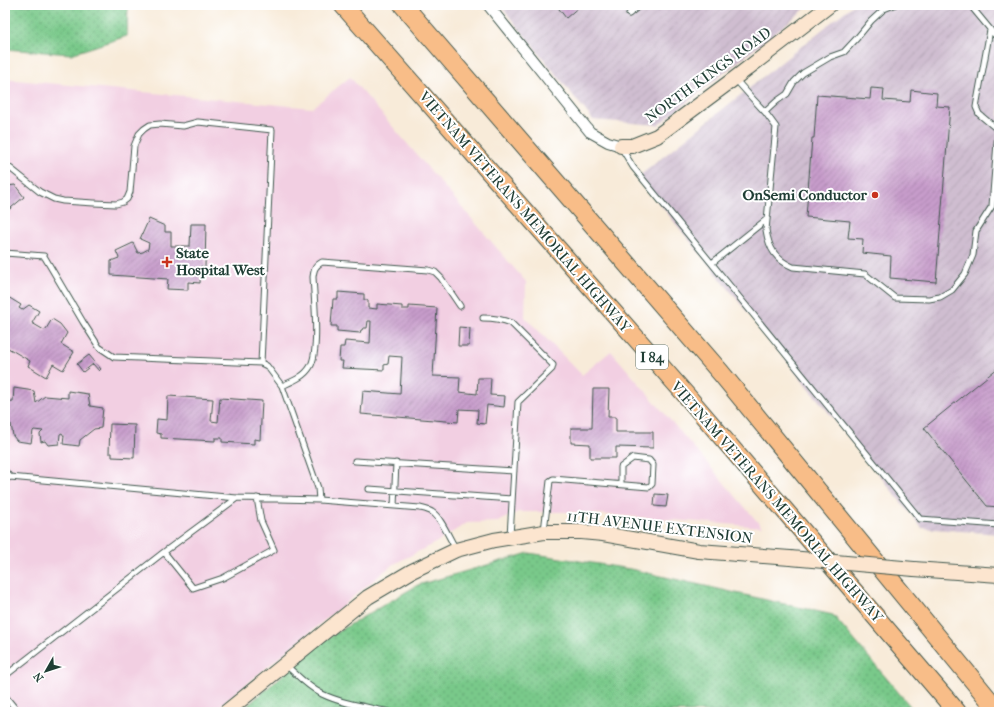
<svg xmlns="http://www.w3.org/2000/svg" width="1004" height="717" viewBox="0 0 1004 717" font-family="'IM FELL French Canon',serif">
  <style>
    .built { fill: #f2cfe2 }
    .industrial { fill: url(#industrial-furrows) }
    .grass { fill: url(#grass-dots); stroke: #4c835f }
    .building { fill: url(#building-hatch) }
    .lines { fill: none; stroke-linecap: round; stroke-linejoin: round }
    .lane-casing { stroke: #40574d; stroke-width: 7 }
    .street-casing { stroke: #40574d; stroke-width: 12 }
    .secondary-casing { stroke: #40574d; stroke-width: 16 }
    .highway-casing { stroke: #40574d; stroke-width: 20 }
    .lane { stroke: #fff; stroke-width: 5 }
    .street { stroke: #fff; stroke-width: 10 }
    .secondary { stroke: #fce5cf; stroke-width: 14 }
    .highway { stroke: #f8bd88; stroke-width: 18 }
    .secondary-bridge-casing { stroke: #40574d; stroke-width: 16; stroke-linecap: butt }
    .secondary-bridge { stroke: #fce5cf; stroke-width: 14 }
    .poi-dot { fill: #c8321e; stroke: #fff; stroke-width: 1.5 }
    .labels { text-anchor: middle; dominant-baseline: central; stroke-width: 4; stroke-linejoin: round; paint-order: stroke }
    .shield { fill: #fff; stroke: #627771; stroke-width: 1 }
    .shield-label { font-size: 14px; font-weight: bold; fill: #1f3d34 }
    .street-label { font-size: 15px; fill: #1f3d34; stroke: #fff }
    .poi-label { font-size: 15px; font-weight: bold; fill: #1f3d34; stroke: #fff; text-anchor: end }
  </style>
  <defs>
    <pattern id="industrial-furrows" width="10" height="10" patternUnits="userSpaceOnUse"><rect width="10" height="10" fill="#cfbdd0"/><path d="M-1 1l2-2M0 10L10 0M9 11l2-2" fill="none" stroke="#b1a3b3"/></pattern>
    <pattern id="grass-dots" width="8" height="8" patternUnits="userSpaceOnUse"><rect width="8" height="8" fill="#79c98a"/><path d="M2 2h.1M6 6h.1" fill="none" stroke="#63a472" stroke-width="1.8" stroke-linecap="round"/></pattern>
    <pattern id="building-hatch" width="6" height="6" patternUnits="userSpaceOnUse"><rect width="6" height="6" fill="#c79ccb"/><path d="M-1 1l2-2M0 6l6-6M5 7l2-2" fill="none" stroke="#a180a6"/></pattern>
  </defs>
  <rect width="100%" height="100%" fill="#fff"/>
  <filter id="ink" filterUnits="userSpaceOnUse"><feTurbulence type="fractalNoise" baseFrequency=".025" numOctaves="2"/><feDisplacementMap in="SourceGraphic" scale="8" xChannelSelector="R" yChannelSelector="G"/><feConvolveMatrix kernelMatrix="1 2 1 2 8 2 1 2 1" color-interpolation-filters="sRGB"/></filter>
  <filter id="wash" filterUnits="userSpaceOnUse"><feTurbulence type="fractalNoise" baseFrequency=".012" numOctaves="4" result="noise"/><feDisplacementMap in="SourceGraphic" scale="16" xChannelSelector="R" yChannelSelector="G"/><feGaussianBlur stdDeviation="0.9" result="paint"/><feColorMatrix in="noise" values="0 0 0 0 0 0 0 0 0 0 0 0 0 0 0 0 0 1.4 0 .05"/><feComposite in="paint" operator="in"/></filter>
  <g filter="url(#wash)">
    <rect width="100%" height="100%" fill="#f8ebd9"/>
    <!-- built -->
    <path class="built" d="M350 77 526 282 525 317 582 375 611 351 762 527 573 512H518L498 522 467 523 437 542 392 565 212 712H5V79L312 108Z"/>
    <!-- industrial -->
    <path class="industrial" d="M500 5H810L658 125 593 120Z
      M853 5H999V534L922 528 638 177Z"/>
    <!-- grass -->
    <path class="grass" d="M5 5H128L127 36 71 54 5 49Z
      M529 553 630 569 833 615 915 712H240L322 641 418 585Z"/>
    <g id="blocks">
      <!-- building -->
      <path class="building" d="M556 5H581L566 18Z
        M871 88 884 89 883 100 910 102 911 90 937 93 936 106 950 107 936 282 890 278 891 256 862 253 863 239 848 238 850 221 806 217 812 138H814L817 95 870 99Z
        M5 184 7 186 15 185 24 197 5 213Z
        M149 219 165 226V232H171V246H190L191 224H206L205 267 201 266 200 283 188 282V290L167 289 168 279 111 275V261L119 258 116 251 133 243 138 253 143 252 148 249 149 243 140 239Z
        M338 292 364 294V300H368V308L377 309V304L402 306V309H409V306L437 308 433 376 460 377 459 392 477 394 478 378H491L490 395 505 396 504 407 487 405 485 424 477 423 478 410 459 409 458 422 361 414 363 391 400 394 402 357 389 356 388 364 384 365V370L342 368 343 361H339L340 347H344L345 341 370 343 371 321H368L367 328H363L362 330H361L360 333 337 331V326H331L333 299H338Z
        M8 297 21 305 19 308 22 310 29 305 39 311 32 323 44 330 46 329 52 319 60 324 67 333 61 344 74 352 63 370 53 364 46 377 28 366 30 361 8 348 5 344V299Z
        M459 327 470 328 469 346H458Z
        M89 355 101 369 99 371 93 364 83 372 77 364Z
        M999 367V507L987 506 924 428Z
        M14 388 34 391 36 403 45 396 68 398V391L88 394 90 406 103 408 101 428 94 429 80 440 79 446 63 444 64 436 62 433 60 434 59 444 48 445 45 441 41 442 40 434 43 431 34 430 33 431 31 443 17 441 13 436 11 424 5 423V402L13 401Z
        M593 389H609L608 417H616V432H653V448L616 447V458H590V444L571 443V428H592Z
        M168 396 213 399 211 421 218 422 220 398 262 401 260 440 254 439V444L222 442V438H215V441L161 438V434L156 433 157 419 167 420Z
        M110 424 135 425 134 458 112 457V453H109Z
        M655 494 668 495 666 507 654 506Z"/>
    </g>
  </g>
  <g filter="url(#ink)">
    <use href="#blocks" fill-opacity="0" stroke="#40574d" stroke-width="1"/>
    <g class="lines">
      <defs>
        <path id="lane" d="M970 5 999 40
          M997 5 999 7
          M629 14 640 5
          M736 80 752 98 765 112 776 127 766 230C769 249 776 260 793 267L865 274 895 298 929 299 940 297 952 290 965 274 973 255 976 231 992 206 998 130 979 114 976 107 990 30
          M765 112 777 101 787 94 794 82 803 73 830 57 844 52 857 38 871 21 884 9 894 5
          M622 149 633 167 920 519 999 525
          M5 164 40 192 54 199 63 201 94 203 116 204 123 202 127 199 130 192 134 146 139 134 144 129 150 125 160 124 183 126 198 122 272 130 261 363 267 366 282 386 318 488 319 500 420 508C424 509 429 510 432 512 441 517 450 540 456 549
          M5 253 44 256 83 322 99 347 114 357 261 363
          M712 263 767 219
          M483 318C493 318 502 319 511 323L553 365 552 369 518 402 510 536
          M282 386C293 381 304 377 310 367 320 351 314 297 313 277 314 269 315 266 322 262L428 270 435 272 441 278 460 306
          M355 461 514 471
          M5 471 10 477 5 480
          M10 477 237 498 319 500
          M369 489 512 499
          M394 506 396 463
          M544 531 550 481 553 479 649 487 652 484 653 465 649 460 633 458 621 467V484
          M164 552 193 588 223 578 274 550 261 521 257 498
          M286 665C297 675 308 687 322 694 343 704 367 707 390 712
          M5 676 164 552 237 498
          M5 696 18 712"/>
        <path id="street" d="M488 5 590 132 608 142 621 146"/>
        <path id="secondary" d="M621 146H632L657 136 735 78 830 5
          M914 569 999 575
          M226 712 368 597 412 571 456 550 494 540 526 535 544 532H581L603 534 699 551 790 558"/>
        <path id="highway" d="M343 5 686 395 957 712
          M403 5 721 373 999 712"/>
      </defs>
      <!-- lane casing -->
      <use href="#lane" class="lane-casing"/>
      <!-- street casing -->
      <use href="#street" class="street-casing"/>
      <!-- secondary casing -->
      <use href="#secondary" class="secondary-casing"/>
      <!-- highway casing -->
      <use href="#highway" class="highway-casing"/>
      <!-- lane -->
      <use href="#lane" class="lane"/>
      <!-- street -->
      <use href="#street" class="street"/>
      <!-- secondary -->
      <use href="#secondary" class="secondary"/>
      <!-- highway -->
      <use href="#highway" class="highway"/>
      <defs>
        <path id="secondary-bridge" d="M790 558 914 569"/>
      </defs>
      <!-- secondary-bridge casing -->
      <use href="#secondary-bridge" class="secondary-bridge-casing"/>
      <!-- secondary-bridge -->
      <use href="#secondary-bridge" class="secondary-bridge"/>
    </g>
  </g>
  <!-- markers -->
  <g class="poi-dot">
    <circle cx="875" cy="195" r="4"/>
    <path d="M165 256h4v4h4v4h-4v4h-4v-4h-4v-4h4z"/>
  </g>
  <g class="labels">
    <!-- shield labels -->
    <rect class="shield" x="636" y="345" width="32" height="24" rx="3"/>
    <g class="shield-label">
      <text x="652" y="357">I 84</text>
    </g>
    <!-- street labels -->
    <g class="street-label">
      <text transform="translate(708 75) rotate(-36)">NORTH KINGS ROAD</text>
      <text transform="translate(525 212) rotate(49)">VIETNAM VETERANS MEMORIAL HIGHWAY</text>
      <text transform="translate(777 502) rotate(49)">VIETNAM VETERANS MEMORIAL HIGHWAY</text>
      <text transform="translate(660 527) rotate(7)">11TH AVENUE EXTENSION</text>
    </g>
    <!-- poi labels -->
    <g class="poi-label">
      <text x="867" y="195">OnSemi Conductor</text>
      <text x="176" y="253" text-anchor="start">State<tspan x="176" dy="17">Hospital West</tspan></text>
    </g>
  </g>
  <!-- margin -->
  <rect width="1004" height="717" fill="none" stroke="#fff" stroke-width="20"/>
  <!-- north arrow -->
  <g transform="translate(46 671) rotate(231)" stroke="#ffffff" stroke-width="3" paint-order="stroke">
  <path d="M0-3L7 15L0 10L-7 15Z" fill="#1f3d34"/>
  <text y="-6" font-size="11" font-weight="bold" text-anchor="middle" fill="#1f3d34">N</text>
  </g>
</svg>
